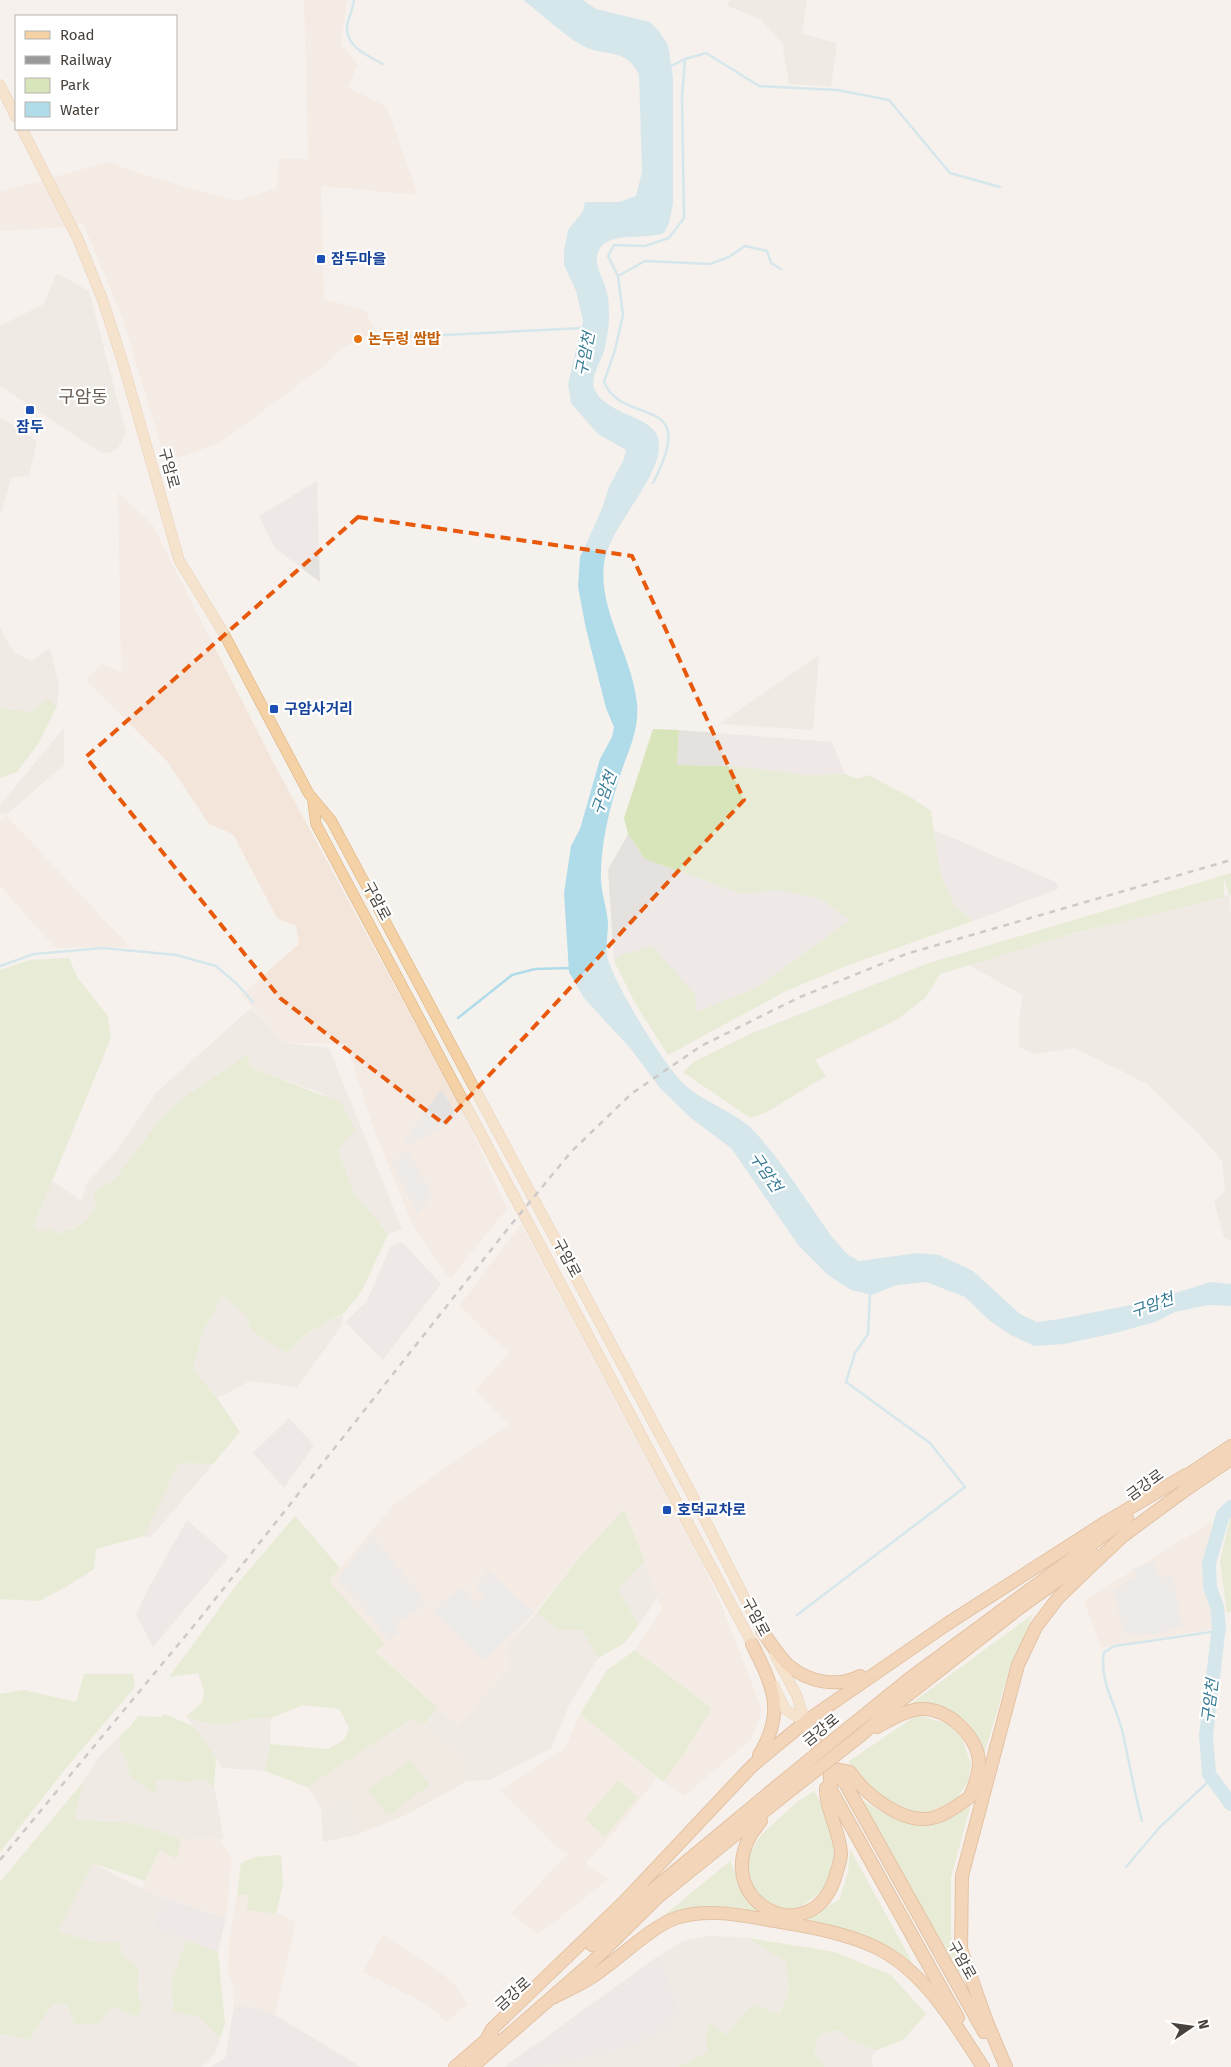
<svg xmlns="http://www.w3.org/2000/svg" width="1231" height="2067" viewBox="0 0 1231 2067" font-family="'Fira Sans','Noto Sans KR',sans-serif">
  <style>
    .residential { fill: #e8e2db }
    .commercial { fill: #f4e5db }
    .industrial { fill: #e5e1de }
    .education { fill: #ece3d8 }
    .green { fill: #d8e4ba }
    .parking { fill: #e4e2e0 }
    .water { fill: #b0dcea }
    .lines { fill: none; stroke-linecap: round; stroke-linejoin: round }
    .stream { stroke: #b0dcea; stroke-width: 2.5 }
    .river { stroke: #b0dcea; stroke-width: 14 }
    .primary-casing { stroke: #d9ac77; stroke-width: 11 }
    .highway-casing { stroke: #ce8a4d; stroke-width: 14 }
    .primary { stroke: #f4d2a6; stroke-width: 10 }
    .highway { stroke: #efb77d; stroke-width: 12 }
    .rail { stroke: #9a9a9a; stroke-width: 2.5; stroke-dasharray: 6 6; stroke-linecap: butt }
    .highway-bridge-casing { stroke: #ce8a4d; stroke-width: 14; stroke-linecap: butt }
    .highway-bridge { stroke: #efb77d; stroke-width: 12 }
    .marked { fill: none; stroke: #e8590c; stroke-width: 4; stroke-dasharray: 10 6; stroke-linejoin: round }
    .transit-dot { fill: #1a4fb4; stroke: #fff; stroke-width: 2 }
    .food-dot { fill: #e8710a; stroke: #fff; stroke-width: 2 }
    .labels { text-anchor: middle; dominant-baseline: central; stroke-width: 4.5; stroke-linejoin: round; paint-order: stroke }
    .transit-label { font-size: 15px; font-weight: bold; fill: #164399; stroke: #fff; text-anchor: start }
    .food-label { font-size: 15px; font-weight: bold; fill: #c56008; stroke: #fff; text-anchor: start }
    .street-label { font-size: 15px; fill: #49413b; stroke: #fff }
    .water-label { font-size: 16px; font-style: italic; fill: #377b94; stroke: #fff }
    .quarter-label { font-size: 18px; fill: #6b5d53; stroke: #fff }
  </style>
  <rect width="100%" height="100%" fill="#f5f1ed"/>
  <!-- residential -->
  <path class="residential" d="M729 0H807L802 34 837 43 831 86 789 84 782 42 760 19 728 6Z
    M57 273 89 291 126 433 118 448 110 453 100 452 0 386V326L44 304Z
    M0 417 37 441 29 475 11 478 0 516Z
    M0 628 14 653 32 661 50 648 59 685 57 706 47 699 30 712 0 708Z
    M819 655 813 730 719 724Z
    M64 728V765L6 815 0 813V805Z
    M1229 895 1231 917V1241L1224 1237 1214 1201 1225 1192 1222 1161 1199 1134 1147 1084 1120 1070 1074 1048 1034 1054 1019 1047V1021L1023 995 967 964 1098 927Z
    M251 1008 285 1043 329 1048 402 1229 388 1234 367 1208 355 1197 338 1149 324 1094 250 1067 248 1055 192 1092 162 1117 114 1181 94 1192 97 1203 90 1219 60 1234 40 1232 34 1226 52 1181 82 1201 86 1184 118 1149 157 1092Z
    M223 1296 246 1315 251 1329 263 1339 287 1353 303 1338 329 1320 343 1315 342 1325 297 1387 250 1381 217 1398 193 1370 202 1331Z
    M179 1463 213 1464 151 1537 144 1536Z
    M645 1561 658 1596 639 1625 618 1589Z
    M537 1612 557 1630H582L598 1658 570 1703 551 1748 490 1780 467 1781 461 1756 424 1725 437 1707 458 1726 503 1651Z
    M186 1716 202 1722 223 1725 245 1719 271 1718 270 1744 265 1771 223 1768Z
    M120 1736V1748L126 1759 129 1774 190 1782 205 1779 211 1786H214L224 1839H181L134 1823 73 1820 83 1782 99 1757Z
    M351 1800 356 1835 323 1842 321 1807Z
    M93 1863 142 1889 164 1897 153 1928 187 1940 171 1982 220 2038 215 2054 202 2067H0V2034L29 2040 52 2005 66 2004 76 2024H98L113 2006 137 2017 142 2009 137 1990 139 1968 124 1957 119 1942 99 1943 58 1932Z
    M709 1936 748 1938 786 1962 789 1991 778 2014 752 2004 727 2035 706 2034 707 2052 678 2067H542L624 2049 679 2009 660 1955 683 1941Z
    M838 2030 854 2042 877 2050 871 2057 873 2067H825L814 2051 820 2035Z"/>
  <!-- commercial -->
  <path class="commercial" d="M304 0H347L341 45 358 64 348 87 387 107 418 195 321 186 324 299 365 310 376 332 339 350 325 365 220 443 166 462 123 320 83 223 56 228 0 231V192L108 162 151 177 237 201 277 188 279 158 308 159Z
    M118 492 152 524 272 760 465 1115 507 1209 450 1279 413 1226 376 1135 346 1044 285 1043 241 995 299 944 296 926 277 918 233 834 209 824 167 761 86 680 102 664 121 672Z
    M6 815 130 947 55 948 0 886V820Z
    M521 1224 689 1535 720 1601 762 1710 751 1740 684 1796 663 1782 684 1754 712 1708 635 1650 662 1609 624 1509 579 1558 504 1650 513 1664 458 1726 375 1650 384 1644 329 1581 396 1502 492 1436 510 1426 475 1390 509 1353 459 1306Z
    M1212 1521 1205 1587 1214 1629 1101 1648 1084 1601Z
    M580 1714 657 1778 616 1830 586 1863 609 1879 538 1935 511 1913 568 1854 553 1844 500 1790 565 1748Z
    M220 1838 232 1860 226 1918 142 1889 160 1850 177 1859 181 1839Z
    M237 1895H248L247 1910 281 1915 296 1922 275 2015 255 2007 234 2006 233 1987 228 1972 229 1941Z
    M383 1934 453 1982 468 2004 447 2022 424 2003 363 1972Z"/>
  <!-- industrial -->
  <path class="industrial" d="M317 481V482L320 582 275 548 259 516Z
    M679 730 832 742 845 774 806 775 734 766 677 765Z
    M934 830 1056 882 1058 889 973 921 954 905 940 872Z
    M628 834 645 859 742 894 778 890 822 899 850 920 756 988 696 1012 621 955 614 961 608 870Z
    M402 1242 441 1284 383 1360 345 1322 367 1301 390 1247Z
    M289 1418 314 1445 284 1488 253 1453Z
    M187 1520 229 1557 153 1647 136 1614 149 1587Z
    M164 1897 226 1918 218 1952 153 1928Z
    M660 1955 679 2009 667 2029 624 2049 542 2067H504Z
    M234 2006 255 2007 275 2015 361 2067H210L225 2058Z"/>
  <!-- education -->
  <path class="education" d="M413 1719 424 1725 461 1756 467 1781 406 1815 356 1835 351 1801 321 1807 307 1787Z"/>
  <!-- green -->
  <path class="green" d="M47 699 57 706 38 744 17 772 0 778V708L30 712Z
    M653 729 679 730 677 765 734 766 806 775 845 774 857 779 868 775 912 798 931 811 940 872 954 905 973 921 846 966 786 991 668 1055 635 1003 614 961 621 955 652 946 695 994 696 1012 756 988 850 920 821 899 778 890 742 894 645 859 628 834 624 818Z
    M1231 873V895H1229L1224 878V897L1075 933 940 974 926 997 898 1019 815 1060 826 1076 765 1113 750 1118 683 1072 695 1061 750 1034 926 964Z
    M69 958 77 977 108 1016 111 1038 34 1225 40 1232 50 1228 60 1234C81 1224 101 1219 94 1192L114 1180 162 1117 186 1096 248 1054 250 1067 342 1103 355 1130 338 1149 355 1197 367 1208 388 1234 362 1291 343 1314 329 1320 303 1337 287 1353 263 1339 251 1329 246 1315 223 1296 203 1331 193 1370 217 1398 240 1432 213 1464 179 1463 144 1536 96 1549 94 1569 66 1587 39 1601 0 1599V970L30 960Z
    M624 1509 645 1561 618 1589 639 1625 623 1644 598 1658 582 1630H557L537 1612 579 1558Z
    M1231 1515V1612L1227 1613 1220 1561Z
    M295 1516 340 1568 329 1581 385 1644 375 1651 437 1707 424 1725 412 1719 307 1787 265 1771 270 1744 328 1749 344 1740 349 1728 339 1709 303 1705 271 1718 245 1719 223 1725 202 1722 186 1716C207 1701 207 1697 198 1673L169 1677 238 1583Z
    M1033 1614 1005 1684 984 1755 972 1730 908 1706Z
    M635 1650 712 1708 684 1754 663 1782 580 1714 607 1670Z
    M84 1674H133L135 1687 67 1767 0 1852V1694L24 1690 76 1702Z
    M164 1714 195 1727 216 1758 214 1786H211L205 1779 190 1782 154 1779 158 1793 148 1791 129 1774 126 1759 120 1748V1736L131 1726 138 1716 161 1717Z
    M917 1715 948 1724 962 1739 971 1764 968 1782 957 1798 930 1812 915 1813 883 1798 848 1762Z
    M410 1760 429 1785 388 1816 368 1790Z
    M618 1780 638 1797 605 1837 585 1819Z
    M83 1782 74 1820 134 1823 181 1839 177 1859 160 1850 145 1881 93 1863 58 1932 99 1943 119 1942 124 1957 139 1968 137 1990 142 2008 137 2017 113 2006 98 2024H75L66 2004 52 2005 29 2040 0 2034V1882Z
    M814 1791 827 1813 835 1859 823 1891 795 1911H780L761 1900 748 1879 750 1853 761 1835 797 1802Z
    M858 1797C871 1806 900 1824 917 1825 937 1826 955 1813 971 1804L951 1877V1935L963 1984Z
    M850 1849 912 1962 862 1936 801 1921 839 1900 848 1873Z
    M281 1855 283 1884 276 1914 247 1910 248 1895H237L241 1863 255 1857Z
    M730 1861 739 1881 765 1915 687 1911 662 1917Z
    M748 1938 835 1952 891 1975 926 2014 903 2040 877 2050 854 2042 838 2030 820 2035 814 2051 825 2067H678L707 2052 706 2034 710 2023 727 2035 752 2004 779 2014 789 1991 786 1962Z
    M187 1940 218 1952 225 2023 220 2038 199 2017 174 2012 171 1982Z"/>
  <!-- parking -->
  <path class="parking" d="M442 1089 458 1119 409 1145 404 1140Z
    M408 1150 432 1194 418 1215 391 1162Z
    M372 1535 427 1603 395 1626 400 1632 390 1641 337 1578Z
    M1155 1561 1160 1578 1172 1575 1183 1627 1154 1635 1124 1633 1113 1590 1136 1576 1133 1569Z
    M488 1570 534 1613 483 1661 433 1611 462 1586 477 1603 484 1597 475 1586Z"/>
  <!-- water -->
  <path class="water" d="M523 0H583L596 9 650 22 658 30 668 45 673 77V204L669 223 664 233C646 240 612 232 601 247 590 262 604 277 607 293 609 300 609 309 609 317 609 326 607 337 605 347 603 361 587 378 596 392 611 417 658 416 659 443 661 480 609 526 604 563 598 612 633 656 637 704 640 733 624 759 617 785 608 815 600 849 601 881 602 895 607 909 608 923 608 934 605 948 608 959 615 985 667 1071 687 1087 705 1102 738 1114 753 1130 783 1162 807 1202 832 1237L847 1254 859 1261 918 1253 939 1255 973 1271 1020 1314 1037 1322 1060 1319 1146 1302 1211 1282 1231 1284V1306L1208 1305 1175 1312 1155 1322 1115 1333 1064 1344 1034 1346 1011 1335 990 1321 965 1297 926 1282 897 1285 872 1295 851 1290 828 1275 799 1246 731 1148 692 1119 660 1088 630 1048 584 998 569 972 564 893 571 846 580 829 600 759 612 737 614 727 606 708 586 629 578 587 580 557 601 511 609 487 624 459 626 450 598 434 571 403 568 384 583 321 576 291 564 265V251L568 230 583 211 585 202H619L636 196 642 172 639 75C626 46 604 58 581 45 562 34 542 14 523 0Z"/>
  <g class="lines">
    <!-- stream -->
    <path class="stream" d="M354 0C353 9 348 18 347 27 346 47 368 56 383 64
      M685 59 682 97 684 218 669 238 645 246 614 245 608 256 618 276 645 261 710 264 729 257 745 246 767 251 771 263 781 269
      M669 67 685 59 706 53 759 86 837 90 889 100 950 173 1000 187
      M618 276 623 315 615 350 604 382C624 429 701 390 653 483
      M382 338 583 328
      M0 966 34 954 103 948 176 955 216 966 237 984 253 1002
      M458 1018 512 975 535 969 570 968
      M797 1615 965 1487 930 1443 846 1382 855 1353 868 1334 870 1293
      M1142 1821C1134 1791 1129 1760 1122 1730 1115 1702 1099 1682 1104 1652L1115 1646 1218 1631
      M1126 1867 1159 1828 1212 1778"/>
    <!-- river -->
    <path class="river" d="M1231 1507 1223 1515 1209 1563 1210 1587 1217 1607 1219 1626 1206 1736 1209 1774 1231 1804"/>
    <defs>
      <path id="primary" d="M0 85 16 117
        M22 129 78 239 103 301 122 360 179 560 223 632 309 794 331 820 698 1506 765 1638
        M313 802 316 824 755 1649
        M775 1655 797 1696 805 1722
        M774 1686 785 1709 805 1722"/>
      <path id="highway" d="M1180 1480 1231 1446
        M1187 1489 1231 1459
        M762 1631C770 1642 778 1655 788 1665 808 1682 837 1688 860 1676
        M752 1644C773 1686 786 1712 759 1755
        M805 1722 829 1768 831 1790 958 2018
        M851 1726 909 1679 1127 1518
        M860 1736 895 1705 1018 1609 1093 1555
        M829 1768 850 1772C865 1794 903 1825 932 1818 946 1815 958 1805 970 1797 974 1786 979 1775 979 1763 979 1737 947 1707 921 1709 906 1710 890 1720 877 1727
        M829 1768 845 1783 984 2032
        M761 1821C699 1893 805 1957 834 1881 836 1873 840 1864 841 1855 841 1834 825 1808 826 1788
        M592 1945 650 1892 776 1787
        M552 1998C566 1991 580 1985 592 1977 617 1961 650 1927 676 1918 707 1908 739 1915 769 1920 804 1926 843 1932 875 1947 924 1970 955 2024 983 2067
        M486 2040 492 2029 624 1902 752 1766 805 1722 947 1624 1106 1522 1186 1475
        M455 2067 492 2035
        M472 2067 591 1963 658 1897 782 1797
        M1006 2067 987 2022 961 1949 962 1876 1018 1665 1036 1627 1058 1598 1088 1569 1123 1536 1192 1485"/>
    </defs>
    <!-- primary casing -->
    <use href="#primary" class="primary-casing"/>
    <!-- highway casing -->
    <use href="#highway" class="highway-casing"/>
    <!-- primary -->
    <use href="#primary" class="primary"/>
    <!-- highway -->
    <use href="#highway" class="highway"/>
    <!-- rail -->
    <path class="rail" d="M0 1860 201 1617 510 1226 571 1152 631 1094 701 1046 800 997 906 954 1231 860"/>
    <defs>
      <path id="highway-bridge" d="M776 1787 851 1726
        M782 1797 860 1736"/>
    </defs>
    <!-- highway-bridge casing -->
    <use href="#highway-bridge" class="highway-bridge-casing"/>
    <!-- highway-bridge -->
    <use href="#highway-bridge" class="highway-bridge"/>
  </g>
  <!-- marked area -->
  <path d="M0 0H1231V2067H0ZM358 517 632 556 744 800 444 1124 280 998 86 757Z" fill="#f5f1ed" fill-opacity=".55" fill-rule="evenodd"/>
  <path class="marked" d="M358 517 632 556 744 800 444 1124 280 998 86 757Z"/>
  <!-- markers -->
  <g class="transit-dot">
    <rect x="316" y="254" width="10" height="10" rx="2.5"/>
    <rect x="25" y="405" width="10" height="10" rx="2.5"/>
    <rect x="269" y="704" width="10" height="10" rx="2.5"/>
    <rect x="662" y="1505" width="10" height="10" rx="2.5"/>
  </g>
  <circle class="food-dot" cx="358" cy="339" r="5"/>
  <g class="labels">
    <!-- transit labels -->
    <g class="transit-label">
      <text x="331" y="259">잠두마을</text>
      <text x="30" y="427" text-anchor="middle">잠두</text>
      <text x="284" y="709">구암사거리</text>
      <text x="677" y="1510">호덕교차로</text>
    </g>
    <!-- food labels -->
    <g class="food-label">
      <text x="368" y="339">논두렁 쌈밥</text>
    </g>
    <!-- street labels -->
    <g class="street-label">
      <text transform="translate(169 468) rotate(75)">구암로</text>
      <text transform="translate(377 901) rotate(62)">구암로</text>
      <text transform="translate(567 1258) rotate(62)">구암로</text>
      <text transform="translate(1145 1485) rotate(-36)">금강로</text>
      <text transform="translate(756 1617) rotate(62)">구암로</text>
      <text transform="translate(821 1730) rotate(-39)">금강로</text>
      <text transform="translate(962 1960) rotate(61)">구암로</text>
      <text transform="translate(513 1994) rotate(-42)">금강로</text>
    </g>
    <!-- water labels -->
    <g class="water-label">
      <text transform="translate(585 354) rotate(-79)">구암천</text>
      <text transform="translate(604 793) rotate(-70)">구암천</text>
      <text transform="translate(766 1172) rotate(56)">구암천</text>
      <text transform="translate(1152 1305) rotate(-19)">구암천</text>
      <text transform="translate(1210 1701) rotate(-83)">구암천</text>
    </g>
    <!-- quarter labels -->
    <g class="quarter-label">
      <text x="83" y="397">구암동</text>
    </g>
  </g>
  <!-- legend -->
  <rect x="15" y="15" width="162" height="115" fill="#ffffff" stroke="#b6b3b1"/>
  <rect x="25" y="31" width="25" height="8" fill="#f4d2a6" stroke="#b6b3b1"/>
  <text x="60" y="40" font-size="15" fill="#49413b">Road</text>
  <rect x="25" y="56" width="25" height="8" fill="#9a9a9a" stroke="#b6b3b1"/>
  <text x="60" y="65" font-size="15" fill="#49413b">Railway</text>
  <rect x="25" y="78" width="25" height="15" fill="#d8e4ba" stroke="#b6b3b1"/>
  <text x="60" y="90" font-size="15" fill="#49413b">Park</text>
  <rect x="25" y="102" width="25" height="15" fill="#b0dcea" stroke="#b6b3b1"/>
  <text x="60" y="115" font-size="15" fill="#49413b">Water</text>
  <!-- north arrow -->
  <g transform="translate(1191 2027) rotate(77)" stroke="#ffffff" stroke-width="4" paint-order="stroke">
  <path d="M0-4L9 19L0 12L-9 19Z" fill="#49413b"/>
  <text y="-8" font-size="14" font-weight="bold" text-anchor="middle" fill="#49413b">N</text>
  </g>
</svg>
